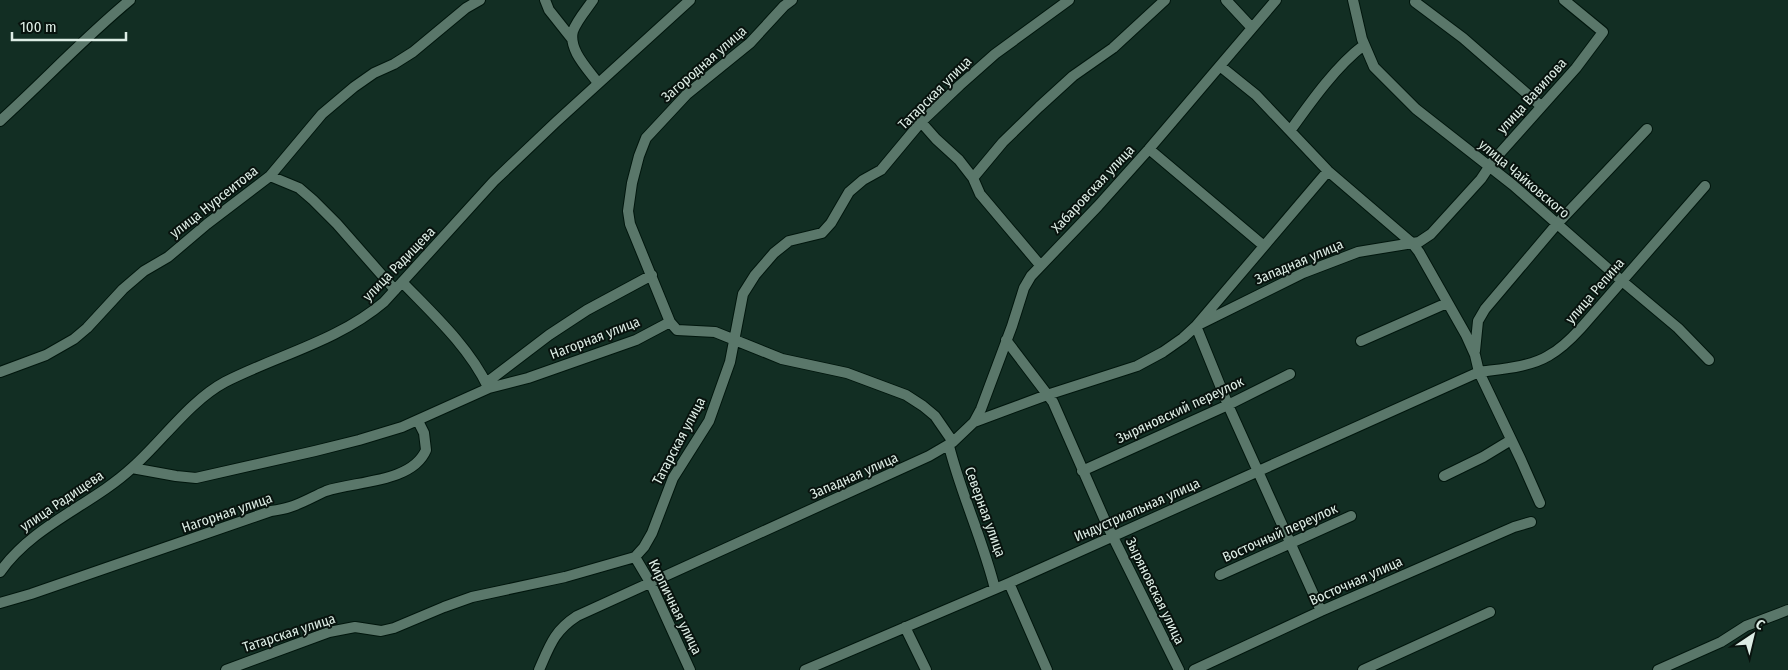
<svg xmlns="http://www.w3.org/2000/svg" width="1788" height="670" viewBox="0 0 1788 670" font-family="'Fira Sans Condensed',sans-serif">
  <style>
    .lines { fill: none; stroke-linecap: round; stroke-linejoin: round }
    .minor-casing { stroke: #00160d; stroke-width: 12 }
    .minor { stroke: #5a776a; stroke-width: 10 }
    .labels { text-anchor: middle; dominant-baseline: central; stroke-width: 4; stroke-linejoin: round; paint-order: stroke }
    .street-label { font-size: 14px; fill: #ddede5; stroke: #08130e }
  </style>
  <rect width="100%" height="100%" fill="#122e23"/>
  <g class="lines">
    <defs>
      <path id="minor" d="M545 0 549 10 572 39
        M593 0C587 9 577 20 573 31 568 50 588 69 598 83
        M792 0 784 6 750 43 687 94 646 138 639 156 632 183 628 211 630 224 670 322 677 330 715 332 782 359 847 373 906 395 923 406 935 416 953 442
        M1226 0 1252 28
        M1353 0 1362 39 1374 67 1416 109 1513 185 1622 281 1678 328 1709 360
        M1415 2 1463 38 1541 106
        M1220 66 1256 95 1328 171 1412 243 1419 252 1466 335 1475 355 1479 372 1521 460 1540 503
        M0 121C44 81 84 38 130 0
        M921 122 936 139 959 160 973 178 980 194 1040 265
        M1290 131C1310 103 1336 66 1364 45
        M1149 149 1264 246
        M270 176 299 188 313 200 337 224 395 290
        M973 178 1003 142 1039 107 1073 76 1113 48 1165 0
        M402 282C433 314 469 347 488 387
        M1202 323 1303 273 1358 252 1419 242 1431 234 1481 179 1493 161 1576 68 1603 32 1564 0
        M1196 326 1228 405 1321 611
        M1006 340 1053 402 1107 525 1179 670
        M1361 341 1447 303
        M1475 351 1478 321 1485 309 1557 224 1647 129
        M0 372 46 355 74 339 87 328 123 289 144 271 168 257 207 224 270 176 322 114 354 87 374 73 394 64 413 52 466 8 480 0
        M486 383 549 335 587 310 652 275
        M974 422 981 409 1012 326 1024 288 1031 276 1098 206 1149 149 1276 0
        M949 446C961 494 983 540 995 589
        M132 468 176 476 196 478 315 451 359 440 402 427 489 388 528 378 636 340 670 322
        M1082 471 1228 405 1290 374
        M1444 476 1483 457 1511 440
        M635 557 651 584 690 670
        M0 572C34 524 91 506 133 467 162 441 191 400 225 382 278 355 338 341 384 302L494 181 556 122 690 0
        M1220 575 1351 516
        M1009 583 1047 670
        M0 603 31 594 271 511C278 510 284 509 290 507 303 503 314 496 326 491 355 481 412 483 426 450L424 433 418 421
        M905 627 926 670
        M226 670 329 632 355 627 381 631 394 628 444 607 472 597 565 577 635 557 644 547 652 533 673 478 709 421 730 362 743 294 755 275 774 253 789 241 822 233 831 223 849 192 863 180 881 170 921 122 960 85 995 54 1069 0
        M539 670C550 645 554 631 577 616L929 456 953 442 974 422 1047 395 1137 366 1163 352 1183 338 1196 326 1328 171
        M805 670 1009 583 1479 372C1500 369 1530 367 1548 356 1561 349 1571 339 1581 328L1705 186
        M1194 670 1321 611 1514 527 1531 522
        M1363 670 1490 612
        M1658 670 1721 642 1746 626 1788 610"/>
    </defs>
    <!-- minor casing -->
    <use href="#minor" class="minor-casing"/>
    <!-- minor -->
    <use href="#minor" class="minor"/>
  </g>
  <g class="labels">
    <!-- street labels -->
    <g class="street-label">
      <text transform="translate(704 64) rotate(-41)">Загородная улица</text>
      <text transform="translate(935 93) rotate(-45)">Татарская улица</text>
      <text transform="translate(1532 96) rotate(-48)">улица Вавилова</text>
      <text transform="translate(1524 179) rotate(40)">улица Чайковского</text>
      <text transform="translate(1093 189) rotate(-47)">Хабаровская улица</text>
      <text transform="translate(214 202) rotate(-38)">улица Нурсеитова</text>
      <text transform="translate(1299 262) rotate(-23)">Западная улица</text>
      <text transform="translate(399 264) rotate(-46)">улица Радищева</text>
      <text transform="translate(1595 291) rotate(-49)">улица Репина</text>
      <text transform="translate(595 338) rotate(-21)">Нагорная улица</text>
      <text transform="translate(1180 410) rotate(-25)">Зыряновский переулок</text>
      <text transform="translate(679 441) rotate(-62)">Татарская улица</text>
      <text transform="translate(854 476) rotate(-24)">Западная улица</text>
      <text transform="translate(62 501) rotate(-34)">улица Радищева</text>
      <text transform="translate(1137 510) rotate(-24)">Индустриальная улица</text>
      <text transform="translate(985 512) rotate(70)">Северная улица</text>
      <text transform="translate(227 513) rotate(-19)">Нагорная улица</text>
      <text transform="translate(1280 533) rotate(-24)">Восточный переулок</text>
      <text transform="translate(1356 581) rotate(-24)">Восточная улица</text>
      <text transform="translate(1155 591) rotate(64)">Зыряновская улица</text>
      <text transform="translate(675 607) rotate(64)">Кирпичная улица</text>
      <text transform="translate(289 633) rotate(-18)">Татарская улица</text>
    </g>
  </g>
  <!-- north arrow -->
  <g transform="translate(1753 635) rotate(35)" stroke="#08130e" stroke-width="4" paint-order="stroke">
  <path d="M0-4L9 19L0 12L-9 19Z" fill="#ddede5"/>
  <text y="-8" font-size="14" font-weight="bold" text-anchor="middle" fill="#ddede5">С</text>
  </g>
  <!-- scale -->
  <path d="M12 32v8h114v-8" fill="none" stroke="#ddede5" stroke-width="2.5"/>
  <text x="20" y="32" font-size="15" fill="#ddede5" stroke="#08130e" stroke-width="4" paint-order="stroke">100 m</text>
</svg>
